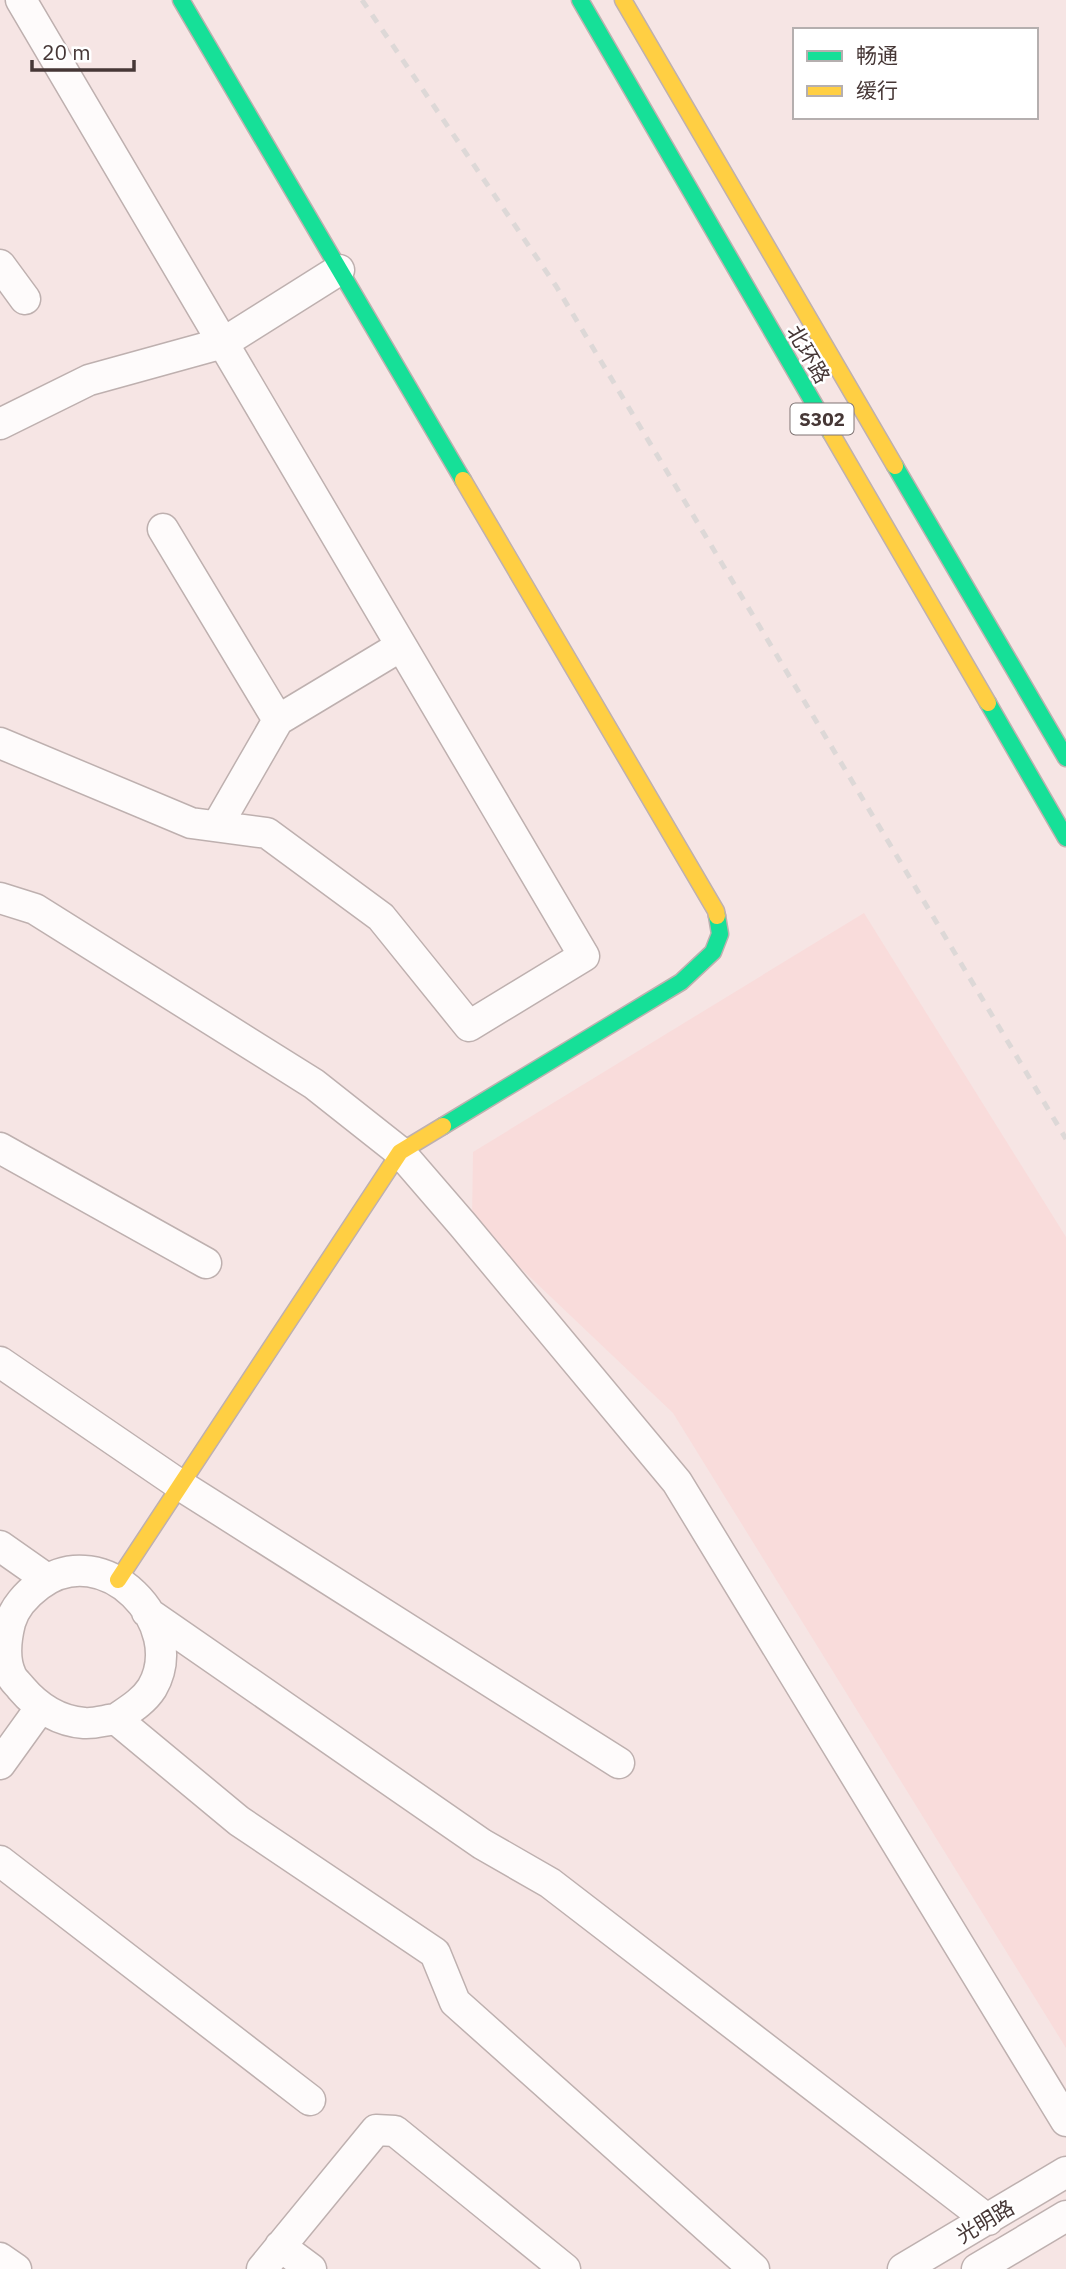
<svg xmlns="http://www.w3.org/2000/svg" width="1066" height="2269" viewBox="0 0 1066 2269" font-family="'IBM Plex Sans','Noto Sans SC',sans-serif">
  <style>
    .built { fill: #f9dcdb }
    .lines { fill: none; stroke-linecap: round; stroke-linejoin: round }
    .street-casing { stroke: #beb0af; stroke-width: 33 }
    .fast-casing { stroke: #beb0af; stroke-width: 19 }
    .slow-casing { stroke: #beb0af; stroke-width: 19 }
    .street { stroke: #fefbfb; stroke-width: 30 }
    .fast { stroke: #16e098; stroke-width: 16 }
    .slow { stroke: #ffcf43; stroke-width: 16 }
    .rail { stroke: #ddd8d7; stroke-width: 5; stroke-dasharray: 9 9; stroke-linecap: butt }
    .labels { text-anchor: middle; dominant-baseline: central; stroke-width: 5; stroke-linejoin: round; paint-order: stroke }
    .shield { fill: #fff; stroke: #7e7372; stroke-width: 2 }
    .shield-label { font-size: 19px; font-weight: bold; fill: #463736 }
    .street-label { font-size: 21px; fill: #463736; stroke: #fff }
  </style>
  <rect width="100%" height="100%" fill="#f6e5e4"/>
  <!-- built -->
  <path class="built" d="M864 913 1066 1237V2048L673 1413 472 1222 473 1152Z"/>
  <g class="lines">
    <defs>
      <path id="street" d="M0 265 25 299
        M0 424 89 380 223 343 339 270
        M163 529 278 720
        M0 743 191 823 267 833 381 917 469 1026 584 956 21 0
        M217 826 278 720 401 646
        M0 898 35 909 314 1084 400 1152 463 1225 677 1482 1066 2121
        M0 1148 206 1263
        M0 1362 180 1485 619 1763
        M0 1546 47 1579
        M147 1612 482 1844 550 1883 988 2220
        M116 1719C129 1710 143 1702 152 1688 189 1624 104 1536 39 1585 27 1594 14 1608 10 1623 6 1639 4 1660 11 1675 13 1680 18 1684 21 1688 38 1708 58 1721 84 1723 94 1724 106 1720 116 1719L239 1821 435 1953 455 2002 754 2269
        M0 1764 41 1707
        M0 1861 310 2100
        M280 2246 311 2269
        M0 2258 16 2269
        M262 2269 376 2130 395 2131 565 2269
        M903 2269 1066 2172
        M977 2269 1066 2216"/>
      <path id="fast" d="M181 0 463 480
        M580 0 831 433
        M895 466 1066 758
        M988 703 1066 838
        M443 1126 681 982 713 952 720 934 717 916"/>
      <path id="slow" d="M623 0 895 466
        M831 433 988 703
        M463 480 716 911 717 916
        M118 1580 400 1152 443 1126"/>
    </defs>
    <!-- street casing -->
    <use href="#street" class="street-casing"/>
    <!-- fast casing -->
    <use href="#fast" class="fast-casing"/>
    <!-- slow casing -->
    <use href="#slow" class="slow-casing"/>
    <!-- street -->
    <use href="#street" class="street"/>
    <!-- fast -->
    <use href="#fast" class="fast"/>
    <!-- slow -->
    <use href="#slow" class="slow"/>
    <!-- rail -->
    <path class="rail" d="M362 0 556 286 1066 1139"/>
  </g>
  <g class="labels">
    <!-- shield labels -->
    <rect class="shield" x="790.5" y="403.5" width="63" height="31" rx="5"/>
    <g class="shield-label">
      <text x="822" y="419">S302</text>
    </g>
    <!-- street labels -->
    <g class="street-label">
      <text transform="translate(809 354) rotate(60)">北环路</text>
      <text transform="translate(985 2221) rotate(-31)">光明路</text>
    </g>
  </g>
  <!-- legend -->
  <rect x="793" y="28" width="245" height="91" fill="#ffffff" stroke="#b5afaf" stroke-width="2"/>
  <rect x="807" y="51" width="35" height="10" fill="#16e098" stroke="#b5afaf" stroke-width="2"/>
  <text x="856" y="63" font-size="21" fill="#463736">畅通</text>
  <rect x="807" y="86" width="35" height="10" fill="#ffcf43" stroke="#b5afaf" stroke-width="2"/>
  <text x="856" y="98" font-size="21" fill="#463736">缓行</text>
  <!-- scale -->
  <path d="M32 60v10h102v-10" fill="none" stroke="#463736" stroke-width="3.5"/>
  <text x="42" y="60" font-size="21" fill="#463736" stroke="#ffffff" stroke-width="5" paint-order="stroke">20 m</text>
</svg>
